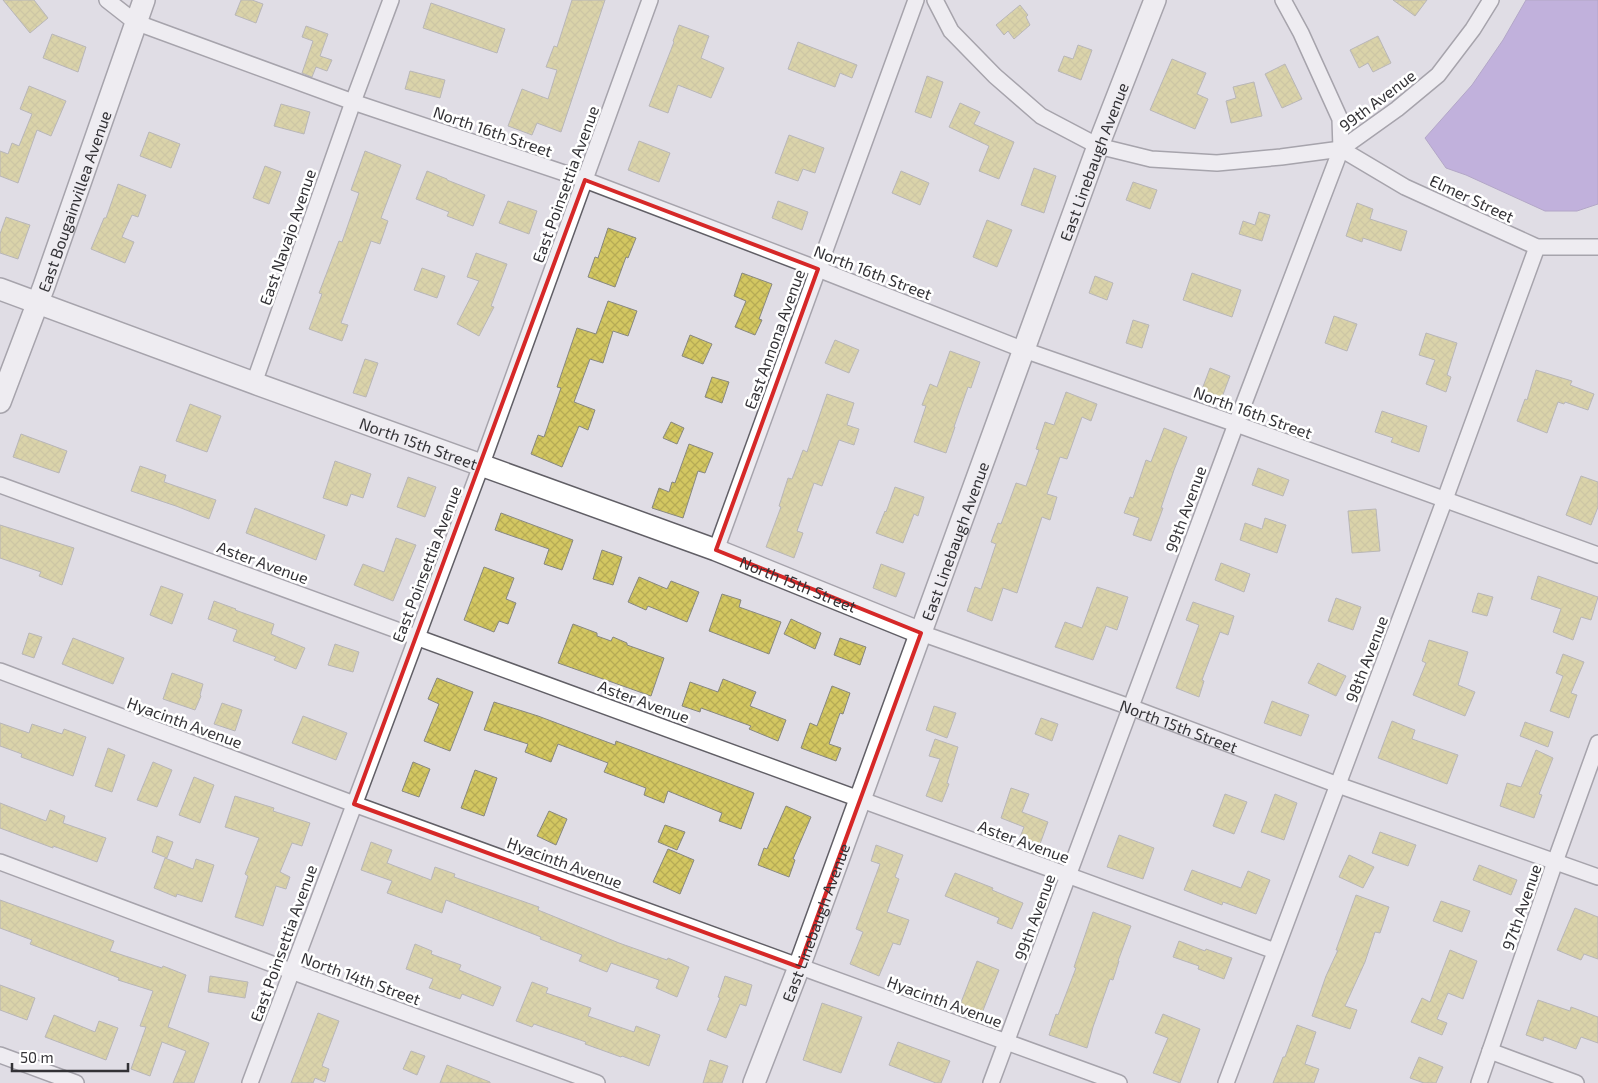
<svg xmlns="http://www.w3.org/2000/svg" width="1598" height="1083" viewBox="0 0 1598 1083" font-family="'Exo 2',sans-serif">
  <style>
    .water { fill: #9c7dd1; stroke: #7c66a2 }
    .building { fill: url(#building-cross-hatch); stroke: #888880 }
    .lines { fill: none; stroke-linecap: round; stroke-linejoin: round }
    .street-casing { stroke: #615f66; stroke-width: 18 }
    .secondary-casing { stroke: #615f66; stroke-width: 24 }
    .street { stroke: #fff; stroke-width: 15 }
    .secondary { stroke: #fff; stroke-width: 21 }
    .marked { fill: none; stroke: #d62828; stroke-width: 4; stroke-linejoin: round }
    .labels { text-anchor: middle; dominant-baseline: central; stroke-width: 5; stroke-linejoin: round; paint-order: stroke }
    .street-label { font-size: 16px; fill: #333236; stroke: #fff }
  </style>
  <defs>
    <pattern id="building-cross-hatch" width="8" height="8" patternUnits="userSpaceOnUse" patternTransform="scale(1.25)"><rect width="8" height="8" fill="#d3c761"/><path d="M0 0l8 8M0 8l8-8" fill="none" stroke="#b6ab55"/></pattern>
  </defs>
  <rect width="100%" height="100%" fill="#e0dde5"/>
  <!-- water -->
  <path class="water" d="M1526 0H1598V204L1577 211H1545L1466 175 1446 168 1425 138 1472 85 1503 40Z"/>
  <!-- building -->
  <path class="building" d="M3 0H34L48 18 30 33Z
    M241 0H252L263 4 256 23 235 15Z
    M572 0H605L561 132 537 123 532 135 508 126 522 89 548 99 557 70 546 67 554 46 557 47Z
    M1393 0H1427L1415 16Z
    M431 3 505 29 497 53 423 28Z
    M1020 5 1028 15 1026 17 1030 25 1014 39 1008 31 1004 35 996 25Z
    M679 25 709 36 701 58 724 68 711 98 678 85 668 113 649 106 674 42 673 41Z
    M306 26 328 34 320 56 332 60 327 71 316 67 312 77 302 73 313 41 302 37Z
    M52 34 86 47 78 72 43 58Z
    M1378 36 1391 63 1373 72 1368 63 1359 68 1350 50Z
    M798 42 857 65 852 78 840 73 835 87 788 69Z
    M1078 45 1092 50 1081 80 1058 71 1064 56 1073 59Z
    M1172 59 1206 73 1197 94 1208 99 1195 129 1150 110Z
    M1285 64 1302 99 1282 108 1265 74Z
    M410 71 445 80 440 98 405 89Z
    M927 76 943 82 931 118 915 112Z
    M1254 82 1262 116 1231 123 1226 101 1236 98 1233 87Z
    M29 86 66 101 51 136 37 130 18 183 0 176V151L8 154 12 143 19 146 32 114 20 109Z
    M960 103 980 112 974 124 1014 142 999 179 979 171 989 146 949 127Z
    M281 104 310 112 304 134 274 126Z
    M149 132 180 144 171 168 140 156Z
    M789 135 824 148 815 173 803 169 798 181 775 173Z
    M639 141 670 153 659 182 628 170Z
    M365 151 401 165 381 218 388 221 380 244 371 241 341 323 348 325 342 341 309 329 322 294 319 293 339 241 342 242 359 193 351 190Z
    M265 166 281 172 269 204 253 198Z
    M1034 168 1056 176 1044 213 1021 205Z
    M427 171 447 179V180L485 195 473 226 447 216 449 212 416 199Z
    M901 171 929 183 920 205 892 193Z
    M1133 182 1157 190 1150 209 1126 200Z
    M118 184 146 195 138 217 132 215 122 237 134 242 125 263 91 249 104 218H106Z
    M508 201 537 211 529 234 499 223Z
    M778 201 808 212 802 230 772 218Z
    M1357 203 1373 209 1370 219 1407 231 1401 251 1363 238 1362 242 1346 236Z
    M1259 212 1270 215 1262 241 1239 234 1243 221 1255 225Z
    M6 217 30 225 18 259 0 253V234Z
    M987 220 1012 230 997 267 973 257Z
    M608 228 636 238 628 258 626 257 615 287 588 277 595 257 598 258Z
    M476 253 507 264 491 306 494 307 479 336 457 324 479 281 467 277Z
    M422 268 445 276 437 298 414 290Z
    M742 273 772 284 759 319 762 320 755 335 735 327 746 301 734 296Z
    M1192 273 1241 290 1232 317 1183 300Z
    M1095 276 1113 283 1107 300 1089 293Z
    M608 301 637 311 628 336 613 331 603 363 590 359 574 402 595 410 588 430 579 426 562 467 531 454 538 435 544 437 561 388 557 387 577 328 596 334Z
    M1334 316 1357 324 1347 351 1325 343Z
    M1133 320 1149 325 1142 348 1126 343Z
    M1426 333 1457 343 1447 375 1451 377 1446 392 1426 384 1435 360 1419 355Z
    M690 335 712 344 703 364 682 356Z
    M835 340 859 350 849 373 825 363Z
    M950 351 980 362 971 388 968 387 954 427H955L946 453 914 442 926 406 922 405 930 384 937 387Z
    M365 359 378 363 366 397 353 393Z
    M1210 368 1230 376 1221 400 1201 392Z
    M1536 370 1572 381 1570 385 1594 394 1588 410 1565 402 1564 404 1558 402 1547 433 1517 421 1525 399 1527 400Z
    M712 377 729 382 722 403 705 397Z
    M1066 392 1097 404 1091 421 1082 417 1067 459 1060 457 1047 494 1057 497 1050 520 1042 517 1017 593 1003 588 992 621 967 611 975 587 981 589 996 544 991 542 998 523 1001 524 1016 483 1026 486 1039 450 1036 449 1045 422 1054 425Z
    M827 394 854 403 847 425 859 429 854 445 839 440 822 486 814 483 797 531 803 533 794 558 766 547 781 507 779 506 788 478 792 479 803 450 807 452Z
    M190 404 221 416 207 452 176 441Z
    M1382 411 1427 426 1419 452 1391 442 1393 438 1375 432Z
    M671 422 684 428 677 444 663 438Z
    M1164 428 1187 437 1174 470 1161 508H1163L1151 541 1133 535 1139 518 1124 513 1130 497 1133 498 1146 460 1151 462Z
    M21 434 67 451 59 473 13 457Z
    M689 444 713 453 705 473 698 471 683 518 652 508 659 488 669 492 672 482 675 483Z
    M335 461 371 474 363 498 351 494 347 506 323 498Z
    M140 466 166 475 164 482 216 500 209 519 176 506 131 491Z
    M1258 468 1289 480 1283 496 1252 485Z
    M1581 476 1598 482V507L1591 525 1566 515Z
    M408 477 436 487 425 517 397 507Z
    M895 487 924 497 918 516 914 514 903 543 876 533 885 511 886 512Z
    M255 508 325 535 316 560 246 533Z
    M1376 509 1380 551 1352 553 1348 511Z
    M501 513 573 540 562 570 544 564 549 549 495 530Z
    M1265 518 1286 525 1277 553 1240 540 1245 523 1262 529Z
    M0 525 74 548 62 585 39 576 41 572 0 558Z
    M396 538 416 545 393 601 354 585 363 564 384 572Z
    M602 550 622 557 613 585 593 579Z
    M1221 563 1250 574 1244 592 1215 580Z
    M881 564 905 573 896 597 873 588Z
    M484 567 514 578 506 599 516 603 508 624 499 621 494 632 464 620Z
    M1538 576 1598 597 1591 620 1581 617 1573 640 1553 632 1561 609 1531 599Z
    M639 577 667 589 671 581 699 592 687 622 648 606 646 610 628 602Z
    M161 586 183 594 172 624 150 615Z
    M1097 587 1128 597 1117 630 1106 626 1093 660 1055 647 1065 622 1082 628Z
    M1478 593 1493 597 1487 616 1472 612Z
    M722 594 741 600 739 607 781 622 769 654 709 631Z
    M1336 598 1361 607 1353 630 1328 621Z
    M214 601 236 609 235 610 274 624 271 634 305 648 296 669 274 660 276 657 233 641 237 630 208 619Z
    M1193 602 1234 616 1228 635 1220 632 1202 680 1204 681 1199 697 1176 688 1199 625 1186 620Z
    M791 619 821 633 815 649 784 634Z
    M573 624 597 633V636L611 641 613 637 627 643V645L664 658 651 696 558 663Z
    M29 633 42 637 34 658 22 654Z
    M73 638 124 658 113 684 62 664Z
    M840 638 866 647 860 665 834 655Z
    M1429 640 1468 652 1458 685 1475 692 1465 716 1413 695 1426 663 1422 661Z
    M335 644 359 652 353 672 328 665Z
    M1563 654 1584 662 1571 693 1577 695 1569 718 1550 711 1563 676 1556 673Z
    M1318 663 1346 676 1336 696 1308 683Z
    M172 673 203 684 200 695 201 696 195 710 163 699Z
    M437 678 473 692 450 751 424 741 439 704 428 699Z
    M723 679 756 692 750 706 786 720 778 741 749 729 751 726 701 708 700 712 682 706 690 682 718 692Z
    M832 686 850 693 843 714 840 713 829 744 841 748 836 761 801 748 810 723 817 726Z
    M1272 701 1309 715 1301 736 1264 723Z
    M494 702 538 716 615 745 616 741 754 793 741 829 719 821 722 813 668 791 664 803 644 795 646 788 604 772 608 763 558 744 551 762 525 752 528 744 484 730Z
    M222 703 242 710 235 731 214 724Z
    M934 706 956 713 947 738 926 730Z
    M303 716 347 733 336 760 292 743Z
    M1041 718 1058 724 1052 741 1035 734Z
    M1392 721 1415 730 1412 739 1458 755 1447 784 1378 758Z
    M1525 722 1553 732 1548 747 1520 736Z
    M0 723 29 733 32 724 62 734 64 729 86 737 73 776 21 757 22 754 0 746Z
    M935 739 958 747 947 783 949 784 942 802 926 796 940 759 929 756Z
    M108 748 125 755 112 792 95 786Z
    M1536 750 1553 758 1539 794 1542 795 1534 818 1500 806 1507 783 1521 787Z
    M153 762 172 770 157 807 137 800Z
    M413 762 430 769 419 797 402 791Z
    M475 770 497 778 484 816 461 808Z
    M194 777 214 785 200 823 179 815Z
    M1011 788 1029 794 1022 812 1048 822 1040 844 1020 837 1024 827 1001 818Z
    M1225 794 1247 802 1234 834 1213 826Z
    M1275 794 1297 803 1284 840 1261 832Z
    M235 796 274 808 273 811 310 823 302 846 292 843 280 872 290 877 286 889 276 886 263 926 235 917 248 876 245 874 259 838 225 827Z
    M0 803 46 821 50 810 65 816 63 823 106 838 97 862 53 846V848L0 828Z
    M786 806 811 817 793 859 795 860 789 877 758 865 764 848 767 849Z
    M549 811 567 819 556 845 537 836Z
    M665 825 685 832 677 850 658 842Z
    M1380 832 1416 845 1408 866 1372 853Z
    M1119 835 1154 848 1143 879 1107 867Z
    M157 836 173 842 167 858 152 852Z
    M371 842 392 850 387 863 431 880 435 867 455 874 454 877 539 907 538 910 619 943 667 960 668 958 689 967 677 997 656 988 659 980 611 963 607 972 579 961 582 955 540 939 541 937 446 900 442 913 387 893 392 881 361 870Z
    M876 845 903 855 895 877 899 879 887 912 909 920 900 945 893 943 879 976 850 964 863 932 856 929 880 864 871 861Z
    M668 849 694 860 680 894 653 882Z
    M1349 855 1374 867 1363 888 1339 877Z
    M165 858 193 869 196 859 214 865 202 902 177 894 176 897 154 888Z
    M1479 865 1517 880 1511 895 1473 880Z
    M1192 870 1241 888 1248 871 1270 880 1256 914 1223 902 1222 905 1184 890Z
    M955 873 993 888 992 890 1023 903 1012 929 997 923 999 918 945 896Z
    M1356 895 1389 907 1380 933 1375 932 1365 962 1345 1006 1357 1010 1350 1029 1312 1016 1326 976 1338 950H1336Z
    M0 900 114 941 110 951 162 968 163 966 186 975 168 1027 209 1043 194 1083H173L186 1051 162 1042 150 1076 131 1069 146 1027 140 1026 153 991 118 980 119 978 30 944 32 940 0 928Z
    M1441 901 1470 911 1462 932 1433 921Z
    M1575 908 1598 917V959L1584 954 1581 960 1557 950Z
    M1093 912 1131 926 1118 961H1119L1113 980 1110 979 1093 1027 1087 1048 1049 1035 1056 1014 1058 1015 1076 968 1074 967Z
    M1179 941 1205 951 1206 949 1232 958 1224 979 1198 969 1199 966 1173 957Z
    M415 944 432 951 431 954 461 965 459 970 501 987 493 1006 462 994 460 999 429 988 433 979 406 969Z
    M1450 950 1477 961 1463 999 1448 993 1437 1019 1447 1023 1442 1035 1411 1022 1422 998 1430 1002Z
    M977 961 999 970 982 1013 960 1005Z
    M210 976 248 982 245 998 208 992Z
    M725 976 752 985 746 1006 740 1004 726 1038 707 1030 720 998 718 997Z
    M532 982 548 988 546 993 591 1008 588 1016 634 1032 636 1026 660 1035 649 1066 622 1056 621 1057 585 1044 586 1042 534 1024 532 1027 516 1021Z
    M0 985 35 998 27 1020 0 1010Z
    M1538 1000 1570 1011 1571 1007 1598 1017V1043L1581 1037 1576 1049 1544 1037 1543 1041 1526 1035Z
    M822 1003 862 1017 841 1073 803 1060Z
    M318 1013 339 1021 322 1066 329 1069 325 1082 315 1078 313 1083H291Z
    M1163 1014 1200 1029 1180 1083 1153 1073 1168 1038 1155 1033Z
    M54 1015 95 1032 99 1021 118 1028 106 1060 45 1037Z
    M1297 1025 1316 1032 1305 1064 1319 1069 1314 1083H1273L1283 1057H1285Z
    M898 1042 950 1061 941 1083H936L889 1065Z
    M411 1051 425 1056 417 1075 403 1069Z
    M1419 1057 1443 1067 1436 1083H1424L1410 1078Z
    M710 1060 728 1066 722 1083H703Z
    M447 1065 490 1082V1083H440Z"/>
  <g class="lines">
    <defs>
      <g id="street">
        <path d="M107 0 135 22 353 102 585 180 818 269 1024 350 1236 424 1598 555"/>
        <path d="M935 0 951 31 995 76 1041 116 1098 146 1151 159 1217 163 1281 157 1341 149"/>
        <path d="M1283 0 1301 33 1340 119 1341 149"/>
        <path d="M1341 149 1405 187 1537 247H1598"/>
        <path d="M254 383 353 102 391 0"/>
        <path d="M0 485 1275 951"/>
        <path d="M716 550 916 0"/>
        <path id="s1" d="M921 633 1130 707 1338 785 1598 877"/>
        <path d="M0 671 354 804 1119 1083"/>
        <path d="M0 862 291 971 597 1083"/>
        <path d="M1490 1051 1576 1083"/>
        <path d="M0 1055 76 1083"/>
        <path d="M250 1083 481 466 650 0"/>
        <path d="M991 1083 1236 424 1341 149 1397 109 1438 75 1473 29 1491 0"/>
        <path d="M1226 1083 1445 499 1537 247"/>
        <path d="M1479 1083 1555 862 1598 743"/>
      </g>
      <g id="secondary">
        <path id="s2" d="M0 289 254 383 716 550 921 633"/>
        <path id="s3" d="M0 402 44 286 144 0"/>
        <path id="s4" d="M754 1083 799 967 1098 146 1155 0"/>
      </g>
    </defs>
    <!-- street casing -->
    <use href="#street" class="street-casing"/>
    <!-- secondary casing -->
    <use href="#secondary" class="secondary-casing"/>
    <!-- street -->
    <use href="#street" class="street"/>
    <!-- secondary -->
    <use href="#secondary" class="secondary"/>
  </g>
  <!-- marked area -->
  <path d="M0 0H1598V1083H0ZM585 180 818 269 716 550 921 633 799 967 354 804Z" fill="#e0dde5" fill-opacity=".55" fill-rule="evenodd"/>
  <path class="marked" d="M585 180 818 269 716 550 921 633 799 967 354 804Z"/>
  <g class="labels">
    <!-- street labels -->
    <g class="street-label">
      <text transform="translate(1377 100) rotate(-37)">99th Avenue</text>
      <text transform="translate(493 131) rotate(19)">North 16th Street</text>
      <text stroke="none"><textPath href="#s4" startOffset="982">East Linebaugh Avenue</textPath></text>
      <text transform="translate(565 184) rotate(-70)">East Poinsettia Avenue</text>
      <text transform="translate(1472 198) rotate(25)">Elmer Street</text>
      <text stroke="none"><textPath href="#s3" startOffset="214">East Bougainvillea Avenue</textPath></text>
      <text transform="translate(287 237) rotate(-71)">East Navajo Avenue</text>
      <text transform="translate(873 272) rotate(21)">North 16th Street</text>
      <text transform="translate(774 339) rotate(-70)">East Annona Avenue</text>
      <text transform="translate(1253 412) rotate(20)">North 16th Street</text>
      <text stroke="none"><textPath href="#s2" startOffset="446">North 15th Street</textPath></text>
      <text transform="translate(1185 509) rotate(-70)">99th Avenue</text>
      <text stroke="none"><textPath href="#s4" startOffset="578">East Linebaugh Avenue</textPath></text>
      <text transform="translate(263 562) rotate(20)">Aster Avenue</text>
      <text transform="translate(426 564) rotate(-69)">East Poinsettia Avenue</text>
      <text stroke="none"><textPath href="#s2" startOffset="851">North 15th Street</textPath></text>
      <text transform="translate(1366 659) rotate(-69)">98th Avenue</text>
      <text transform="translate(644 701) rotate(20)">Aster Avenue</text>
      <text transform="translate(185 722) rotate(20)">Hyacinth Avenue</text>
      <text stroke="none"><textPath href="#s1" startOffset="274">North 15th Street</textPath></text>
      <text transform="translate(1024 841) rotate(20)">Aster Avenue</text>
      <text transform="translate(565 862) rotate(20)">Hyacinth Avenue</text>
      <text transform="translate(1521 907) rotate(-71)">97th Avenue</text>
      <text transform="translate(1034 917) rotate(-70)">99th Avenue</text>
      <text stroke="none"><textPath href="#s4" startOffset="172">East Linebaugh Avenue</textPath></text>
      <text transform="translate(283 943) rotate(-70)">East Poinsettia Avenue</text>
      <text transform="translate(361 978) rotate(20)">North 14th Street</text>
      <text transform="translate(945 1001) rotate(20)">Hyacinth Avenue</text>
    </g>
  </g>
  <!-- scale -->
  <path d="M12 1063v8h116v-8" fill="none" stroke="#333236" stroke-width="2.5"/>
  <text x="20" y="1063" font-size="15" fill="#333236" stroke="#ffffff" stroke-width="4" paint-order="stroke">50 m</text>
</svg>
